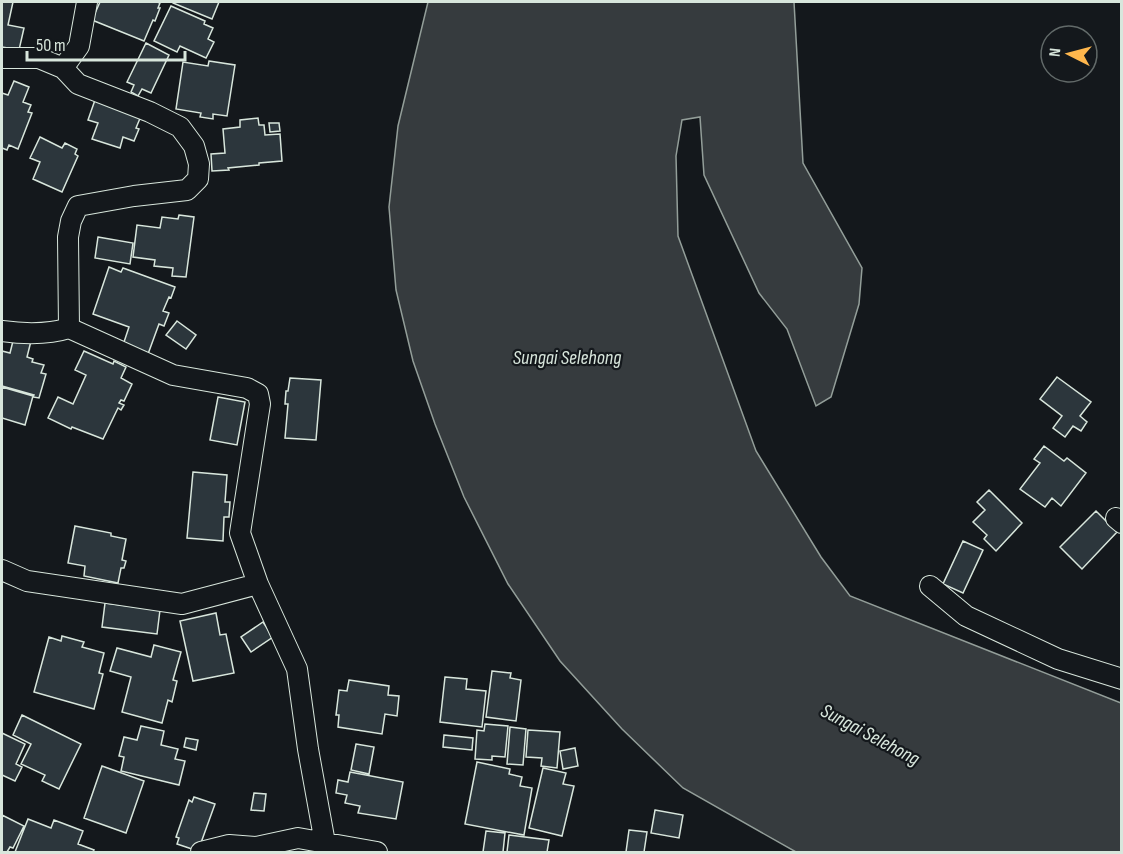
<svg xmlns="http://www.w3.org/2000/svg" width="1123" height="854" viewBox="0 0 1123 854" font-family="'Sofia Sans Condensed',sans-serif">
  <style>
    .water { fill: #363b3e; stroke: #939e99; stroke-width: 1.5 }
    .building { fill: #2c363c; stroke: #d8e6dc; stroke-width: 1.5 }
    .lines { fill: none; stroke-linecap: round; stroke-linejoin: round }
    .minor-casing { stroke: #d8e6dc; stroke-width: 22 }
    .minor { stroke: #14181c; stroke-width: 20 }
    .labels { text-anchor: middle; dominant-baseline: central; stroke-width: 4.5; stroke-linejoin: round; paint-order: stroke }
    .water-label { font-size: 20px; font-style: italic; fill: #d8e6dc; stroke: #14181c }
  </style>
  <rect width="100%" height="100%" fill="#14181c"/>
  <!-- water -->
  <path class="water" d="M428 2H794L803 163 862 268 859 304 831 397 816 406 787 329 759 293 704 175 700 117 682 120 676 156 678 236 756 451 821 557 850 596 1121 703V852H796L683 788 622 729 560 661 508 584 464 497 435 424 413 361 396 290 389 207 398 126Z"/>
  <!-- building -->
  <path class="building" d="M2 2H13L8 25 24 28 19 50 2 47Z
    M100 2H157L160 3 158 8H160L155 21 153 20 144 41 92 20Z
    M173 2H219L212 19 173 3Z
    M171 6 205 21 204 24 213 28 208 39 214 42 206 58 180 46 177 52 154 41Z
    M146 43 169 55 151 93 142 89 138 96 131 92 134 85 127 82Z
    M209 61 235 65 227 116 213 114V119L200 117 201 113 176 109 183 62 208 66Z
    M14 81 29 87 23 102 31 105 28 112 32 113 18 149 9 145 7 150 2 148V93L8 95Z
    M95 100 141 116 136 128 139 129 134 141 123 137 120 148 92 139 98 123 88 120Z
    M258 118 259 125H264L265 135 280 134 282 161 259 163V165L228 168 229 170 212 171 211 154 225 153 223 129 240 127V120Z
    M269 123H279L280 131 270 132Z
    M40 137 62 148 65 143 77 149 75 154 78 156 62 192 33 179 40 162 30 158Z
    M179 215 194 217 186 277 172 276 173 268 154 266 155 260 133 257 137 225 160 228 162 217 178 219Z
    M98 237 133 243 130 264 95 258Z
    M109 267 121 272 123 268 175 287 171 298 169 297 163 311 169 313 164 326 159 324 148 354 123 345 129 327 93 314Z
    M177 321 196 335 186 349 166 335Z
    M14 337 31 341 27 357 33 359 32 362 44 365 41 373 46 374 39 398 33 397 34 395 2 386V351L10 353Z
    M84 351 113 364 114 361 126 367 121 378 132 384 124 401 121 400 119 403 124 405 121 410 118 408 103 439 72 427 71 429 48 418 58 397 73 404 86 375 75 370Z
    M1057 377 1091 402 1080 416 1087 422 1081 431 1073 426 1065 437 1053 428 1062 416 1040 399Z
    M290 378 321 380 316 440 285 438 288 404H285L286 391H288Z
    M2 387 33 396 25 425 2 418Z
    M218 397 245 402 237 445 210 440Z
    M1044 446 1064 461 1067 458 1086 473 1061 506 1052 498 1045 507 1020 489 1040 463 1034 459Z
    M193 472 227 475 225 502H230L229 517H224L223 541 187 538Z
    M989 490 1022 523 996 551 984 539 987 535 973 522 985 510 977 502Z
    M1096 511 1117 532 1082 569 1060 547Z
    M75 526 111 533V536L126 539 122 560 126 561 124 568H121L118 583 84 576 85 566 68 563Z
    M963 541 983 550 963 593 943 584Z
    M105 603 160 610 157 634 102 627Z
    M216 613 220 635 226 634 234 673 193 681 180 621Z
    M263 622 273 637 251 652 241 637Z
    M62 636 84 642 82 647 104 653 99 673 103 674 94 709 34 692 49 637 61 641Z
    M154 645 181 652 173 680 177 681 172 702 168 700 162 723 122 712 131 677 110 671 117 648 151 657Z
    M492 671 511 673 510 678 521 680 516 721 486 717Z
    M445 677 467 679 466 689 486 691 482 727 440 722Z
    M349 680 389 686 388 695 399 696 397 716 385 714 382 734 338 727 339 715H336L339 690 347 691Z
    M22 715 81 744 59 789 42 781 45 775 21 764 31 744 13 735Z
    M485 724 508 726 505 757 492 756V760L475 759 477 730 484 731Z
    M141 726 164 731 161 745 178 749 175 759 185 761 179 785 121 771 124 757 119 756 124 737 137 740Z
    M510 727 526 729 523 765 507 764Z
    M528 730 560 732 557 768 541 766 542 758 526 757Z
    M2 733 25 744 16 764 22 767 15 781 2 775Z
    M444 735 473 738 472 750 443 747Z
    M186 738 198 740 196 750 184 747Z
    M356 744 374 747 369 774 351 770Z
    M575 748 578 766 563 769 560 751Z
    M477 762 510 769 509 774 522 777 520 786 532 788 524 835 465 824Z
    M102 766 144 781 126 833 84 818Z
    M543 768 566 773 563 784 574 786 562 836 529 828Z
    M350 772 403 782 396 819 358 813 360 806 345 803 347 795 336 793 338 780 348 782Z
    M254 793 266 794 264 811 251 810Z
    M194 797 215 804 198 851 177 844 179 838 176 837 189 800 192 802Z
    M655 810 683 815 679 838 651 833Z
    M2 815 24 826 13 848 10 847 7 852H2Z
    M28 819 51 828 54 820 83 831 78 844 94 850 93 852H15Z
    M629 830 647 832 644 852H626Z
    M486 831 505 833 503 852H483Z
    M509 835 549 840 547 852H507Z"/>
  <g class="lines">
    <defs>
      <path id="minor" d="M2 58H39L63 68 78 84 150 112 180 127 194 146 199 164 198 179 187 190 134 196 78 206 71 221 68 237 69 328C47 335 24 334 2 331
        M63 68 79 46 87 2
        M69 328 173 375 247 388 258 394 260 404 240 533 258 584
        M1116 518 1122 523
        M2 570 27 581 182 604 258 584 297 669 308 749 325 843
        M930 586 966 616 1058 659 1122 679
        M201 852 229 845 256 847 298 838 377 852"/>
    </defs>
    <!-- minor casing -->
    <use href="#minor" class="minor-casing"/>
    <!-- minor -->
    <use href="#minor" class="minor"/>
  </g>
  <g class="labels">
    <!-- water labels -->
    <g class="water-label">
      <text x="567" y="358">Sungai Selehong</text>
      <text transform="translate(870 735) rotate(28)">Sungai Selehong</text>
    </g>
  </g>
  <!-- border -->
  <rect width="1123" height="854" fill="none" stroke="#d8e6dc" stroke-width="6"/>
  <!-- north arrow -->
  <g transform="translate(1069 54) rotate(276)"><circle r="28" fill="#14181c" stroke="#626a69" stroke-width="1.5"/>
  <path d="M0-4.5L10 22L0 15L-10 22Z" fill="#ffb74d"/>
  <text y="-9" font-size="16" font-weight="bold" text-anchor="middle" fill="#d8e6dc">N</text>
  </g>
  <!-- scale -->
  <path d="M27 51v9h158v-9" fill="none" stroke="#d8e6dc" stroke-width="3"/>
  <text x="36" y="51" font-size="18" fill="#d8e6dc" stroke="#14181c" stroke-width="4.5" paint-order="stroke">50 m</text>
</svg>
